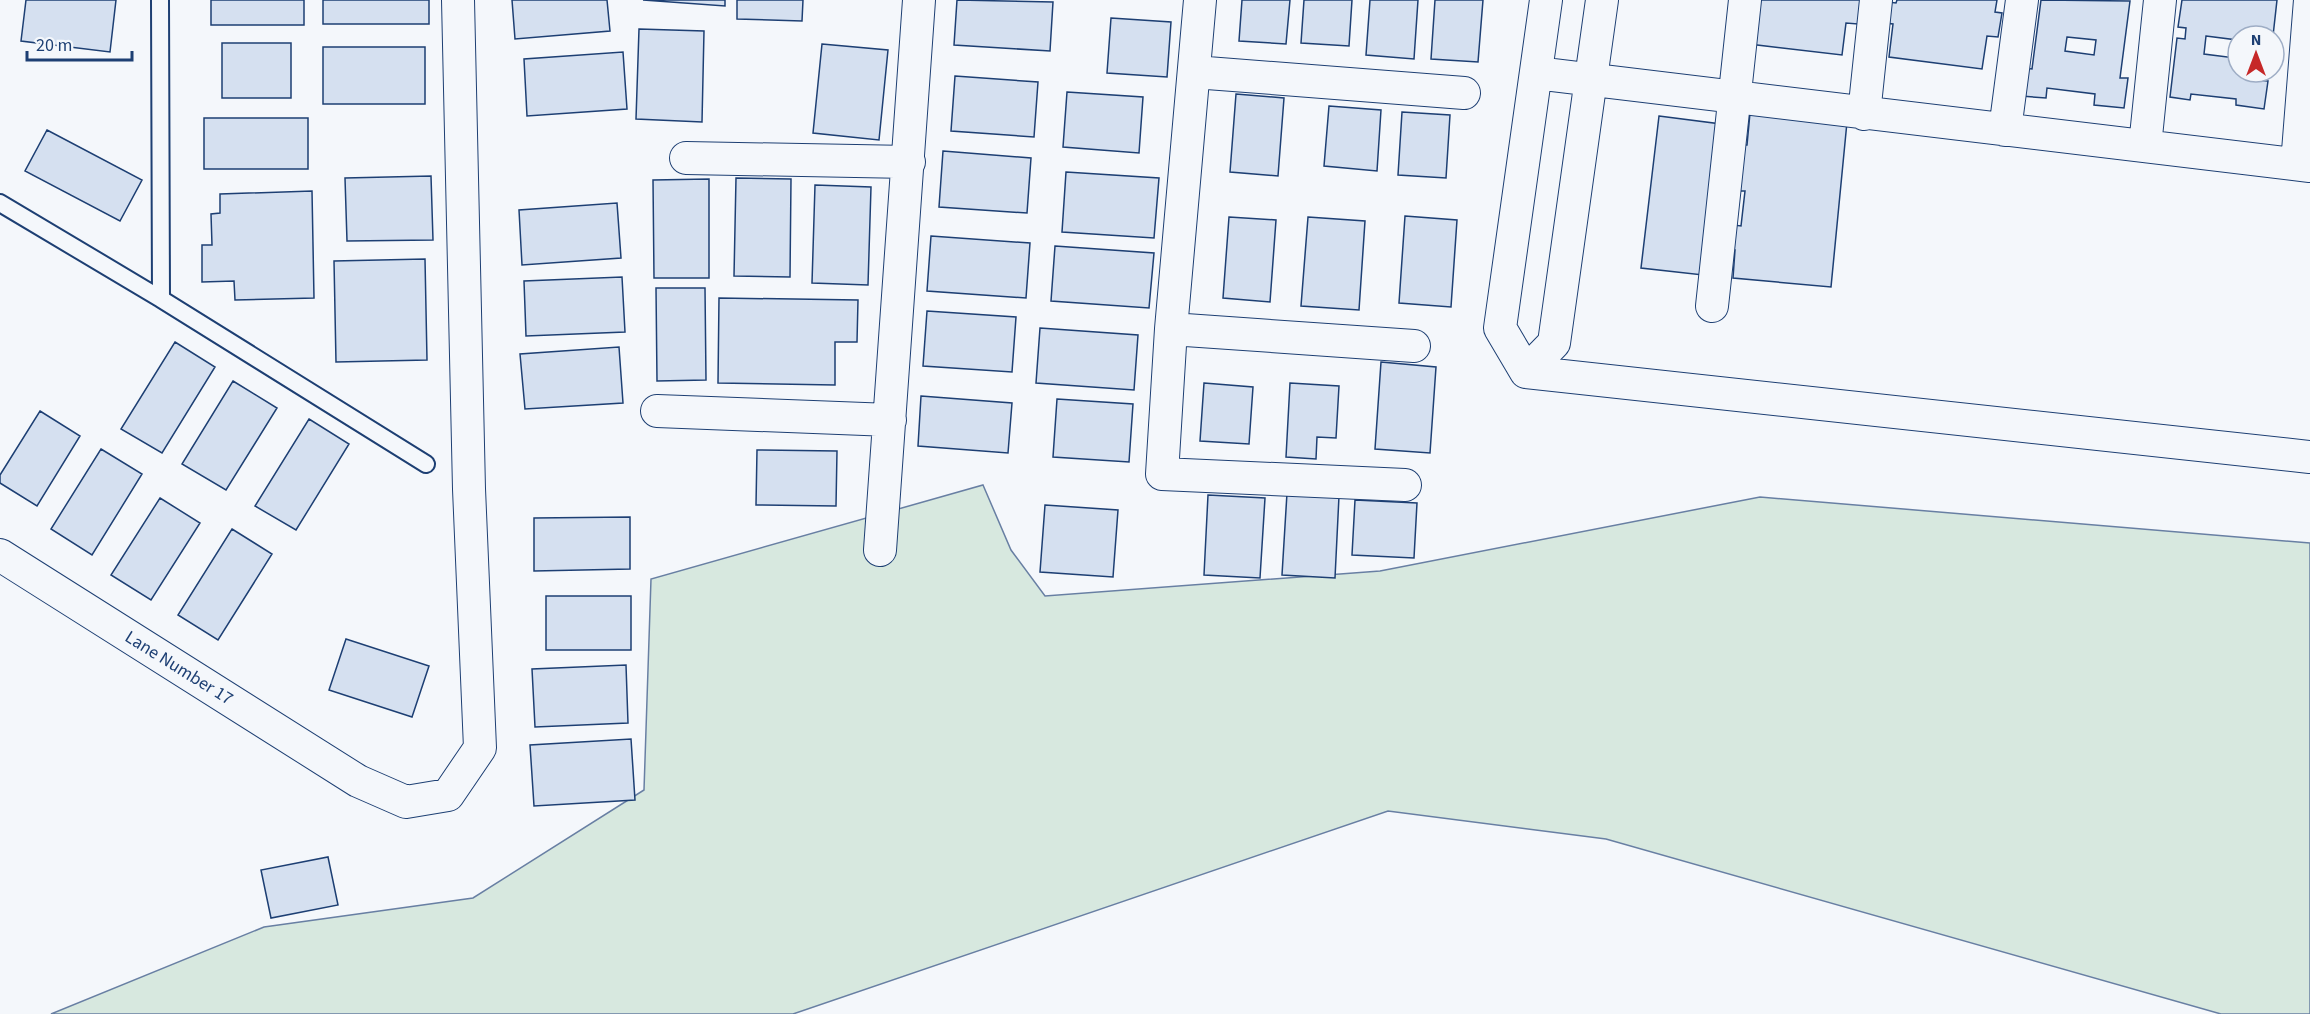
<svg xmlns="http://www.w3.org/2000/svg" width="2310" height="1014" viewBox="0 0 2310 1014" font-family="'Source Sans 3',sans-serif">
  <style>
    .green { fill: #d7e8df; stroke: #687fa3; stroke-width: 1.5 }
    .building { fill: #d5e0f0; stroke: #1d3f73; stroke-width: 1.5; fill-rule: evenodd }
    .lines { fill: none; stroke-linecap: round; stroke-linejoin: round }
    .service-casing { stroke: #1d3f73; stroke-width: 20 }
    .minor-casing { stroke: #1d3f73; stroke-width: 34 }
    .service { stroke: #f4f7fb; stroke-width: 16 }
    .minor { stroke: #f4f7fb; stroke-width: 32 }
    .labels { text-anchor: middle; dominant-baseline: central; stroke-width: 4.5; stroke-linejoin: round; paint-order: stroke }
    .street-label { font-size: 18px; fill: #1d3f73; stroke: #f4f7fb }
  </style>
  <rect width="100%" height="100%" fill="#f4f7fb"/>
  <!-- green -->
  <path class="green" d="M983 485 1011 550 1045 596 1380 571 1760 497 2310 543V1014H2221L1606 839 1388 811 793 1014H51L264 927 473 898 644 790 651 579Z"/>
  <!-- building -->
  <path class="building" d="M26 0H116L110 52 21 41Z
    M211 0H304V25H211Z
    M323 0H429V24H323Z
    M512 0H607L610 31 515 39Z
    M643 0H725V6Z
    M737 0H803L802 21 737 19Z
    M957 0 1053 2 1050 51 954 45Z
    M1242 0H1290L1286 44 1239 41Z
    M1304 0H1352L1349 46 1301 43Z
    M1370 0H1418L1414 59 1366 55Z
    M1435 0H1483L1478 62 1431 59Z
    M1746 0H1861L1858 24 1846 23 1842 55 1749 44Z
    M1897 0H1997L1995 12 2002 13 1998 37 1987 36 1982 69 1889 57 1893 24 1885 23 1888 2 1896 3Z
    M2041 0 2130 1 2120 78H2128L2124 108 2094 105 2095 94 2047 88 2046 98 2021 96 2024 68 2032 69ZM2067 37 2096 40 2094 55 2065 51Z
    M2182 0H2277L2273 36H2238V72H2258L2257 80 2268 81 2264 109 2236 105V99L2191 94 2190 100 2170 97 2177 38 2185 39 2186 28 2178 27ZM2206 36 2237 40 2235 58 2204 54Z
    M1111 18 1171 22 1167 77 1107 73Z
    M639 29 704 31 702 122 636 119Z
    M222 43H291V98H222Z
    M822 44 888 50 879 140 813 133Z
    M323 47H425V104H323Z
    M623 52 627 109 527 116 524 59Z
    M955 76 1038 82 1034 137 951 131Z
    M1067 92 1143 97 1139 153 1063 147Z
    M1236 94 1284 98 1278 176 1230 172Z
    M1329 106 1381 110 1377 171 1324 166Z
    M1402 112 1450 115 1446 178 1398 175Z
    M1750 113 1847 122 1831 287 1733 278 1735 250H1731L1734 225 1741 226 1745 191H1737L1741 145H1747Z
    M1659 116 1721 124 1703 275 1641 268Z
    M204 118H308V169H204Z
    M47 130 142 180 120 221 25 171Z
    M943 151 1031 158 1027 213 939 207Z
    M1066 172 1159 178 1154 238 1062 232Z
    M431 176 433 240 347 241 345 178Z
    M736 178 791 179 790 277 734 276Z
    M709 179V278H654L653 180Z
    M815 185 871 187 868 285 812 283Z
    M312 191 314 298 235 300 234 281 202 282V245H212L211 214 220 213V194Z
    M617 203 621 258 522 265 519 210Z
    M1405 216 1457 220 1451 307 1399 303Z
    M1229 217 1276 220 1270 302 1223 298Z
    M1308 217 1365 221 1359 310 1301 306Z
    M931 236 1030 243 1026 298 927 291Z
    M1055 246 1154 253 1149 308 1051 301Z
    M425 259 427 360 336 362 334 261Z
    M622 277 625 332 526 336 524 281Z
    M656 288H705L706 380 657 381Z
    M719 298 858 300 857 342H835V385L718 383Z
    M927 311 1016 317 1012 372 923 366Z
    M1040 328 1138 335 1134 390 1036 383Z
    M175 342 215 367 162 453 121 429Z
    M619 347 623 403 525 409 520 354Z
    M1381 362 1436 367 1430 453 1375 449Z
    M233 381 277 408 226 490 182 464Z
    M1204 383 1253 387 1249 444 1200 441Z
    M1290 383 1339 386 1336 438 1317 437 1316 459 1286 457Z
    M921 396 1012 403 1008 453 918 446Z
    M1057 399 1133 404 1129 462 1053 457Z
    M40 411 80 436 37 506 0 483V475Z
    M309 419 349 444 296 530 255 506Z
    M101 449 142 474 92 555 51 529Z
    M757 450 837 451 836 506 756 505Z
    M1287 493 1339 496 1335 578 1282 575Z
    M1208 495 1265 498 1260 578 1204 575Z
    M160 498 200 523 151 600 111 575Z
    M1355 500 1417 503 1414 558 1352 555Z
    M1045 505 1118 510 1113 577 1040 572Z
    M630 517V569L534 571V518Z
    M232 529 272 554 218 640 178 615Z
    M546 596H631V650H546Z
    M346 639 429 666 412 717 329 690Z
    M626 665 628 723 535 727 532 669Z
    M631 739 635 800 534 806 530 745Z
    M328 857 338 905 271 918 261 870Z"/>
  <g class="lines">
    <defs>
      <path id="service" d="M160 0 161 299 426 464
        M0 203 161 299"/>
      <path id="minor" d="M1200 0 1171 329 1162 474 1405 485
        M1194 72 1464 93
        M1536 73 2310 166
        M1864 114 1876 0
        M2005 130 2022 0
        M2145 146 2160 0
        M686 158 909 162
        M2297 164 2310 0
        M1712 306 1745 0
        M1171 329 1414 346
        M1526 372 2310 457
        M1526 372 1554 343 1602 0
        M1526 372 1500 328 1546 0
        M657 411 890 420
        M880 550 919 0
        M0 555 358 781 406 802 448 795 480 748 469 489 458 0"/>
    </defs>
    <!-- service casing -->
    <use href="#service" class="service-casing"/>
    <!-- minor casing -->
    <use href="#minor" class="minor-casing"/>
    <!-- service -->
    <use href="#service" class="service"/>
    <!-- minor -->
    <use href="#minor" class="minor"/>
  </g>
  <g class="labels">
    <!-- street labels -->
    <g class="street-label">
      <text transform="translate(179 668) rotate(32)">Lane Number 17</text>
    </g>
  </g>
  <!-- north arrow -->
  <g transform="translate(2256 54)"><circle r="28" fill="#f4f7fb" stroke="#9eadc5" stroke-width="1.5"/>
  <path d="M0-4.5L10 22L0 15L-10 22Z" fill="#c62828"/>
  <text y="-9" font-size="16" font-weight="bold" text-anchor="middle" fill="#1d3f73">N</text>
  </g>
  <!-- scale -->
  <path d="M27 51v9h105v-9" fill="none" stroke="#1d3f73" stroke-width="3"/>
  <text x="36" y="51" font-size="18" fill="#1d3f73" stroke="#f4f7fb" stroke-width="4.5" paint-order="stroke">20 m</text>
</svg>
